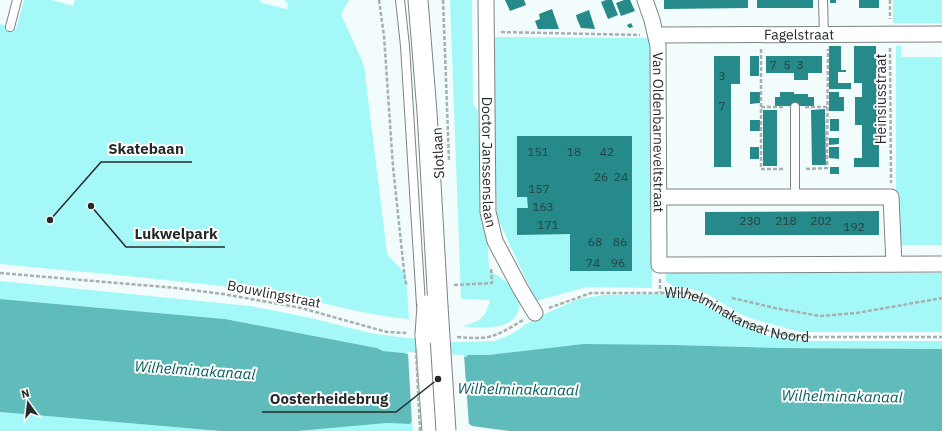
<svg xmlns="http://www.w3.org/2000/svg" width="942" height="431" viewBox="0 0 942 431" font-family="'IBM Plex Sans',sans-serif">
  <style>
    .green { fill: #a4f9f8 }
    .water { fill: #5fbcbb }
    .pier { fill: #f3fcfc }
    .building { fill: #258a89 }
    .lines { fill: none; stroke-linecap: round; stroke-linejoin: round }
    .service-casing { stroke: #7d8484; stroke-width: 10 }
    .minor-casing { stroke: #7d8484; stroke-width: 17 }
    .tertiary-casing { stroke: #7d8484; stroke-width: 21 }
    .path { stroke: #a8afaf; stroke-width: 2.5; stroke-dasharray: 4 2; stroke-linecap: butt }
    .service { stroke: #fff; stroke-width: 8 }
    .minor { stroke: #fff; stroke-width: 15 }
    .tertiary { stroke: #fff; stroke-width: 19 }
    .tertiary-bridge-casing { stroke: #7d8484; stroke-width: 21; stroke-linecap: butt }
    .path-bridge { stroke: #a8afaf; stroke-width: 2.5; stroke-dasharray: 4 2; stroke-linecap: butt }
    .tertiary-bridge { stroke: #fff; stroke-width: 19 }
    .labels { text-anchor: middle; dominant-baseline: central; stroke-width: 4; stroke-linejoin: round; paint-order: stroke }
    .number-label { font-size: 12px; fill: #264242 }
    .street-label { font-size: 14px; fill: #262a2a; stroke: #fff }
    .water-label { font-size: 15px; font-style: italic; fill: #035959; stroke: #fff }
    .leader { fill: none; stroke: #262a2a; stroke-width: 1.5 }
    .callout-dot { fill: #262a2a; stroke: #fff; stroke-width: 1.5 }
    .callout-label { font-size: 15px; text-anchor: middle; font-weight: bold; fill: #262a2a; stroke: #fff; stroke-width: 4; stroke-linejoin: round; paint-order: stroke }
  </style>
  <rect width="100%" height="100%" fill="#f3fcfc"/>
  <!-- green -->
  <path class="green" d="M24 0H52L73 6 75 0H259L262 3 287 9 288 4 284 0H349L341 14 364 65 387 253 393 261 406 274 409 319C358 315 310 297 260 291 191 282 121 275 51 269 34 267 17 266 0 264V24L16 29Z
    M450 0H472L473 104 478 111 481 210 488 250 489 269C497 275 515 287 519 296 521 300 520 306 518 311 517 315 515 318 511 321 501 329 475 328 463 326 481 321 485 319 490 300L461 299Z
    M893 0H942V23H893Z
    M492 37 653 38 652 288 587 287 536 301 497 217Z
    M896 46H901V57H942V245H896Z
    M773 272 942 273V332H800L746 317 707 294 692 289 673 286 666 281V273Z
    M0 281 250 306 311 318 370 333 406 338 458 342 495 341 512 334 534 319 578 299 603 295 659 294 683 298 699 302 727 318 764 335 803 341H942V349L779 348 674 345 488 355H468L467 357 407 354 404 353 383 351 377 348 225 319 0 299Z
    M0 412 220 431H0Z
    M412 421 413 431H298L387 423 410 424Z"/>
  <!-- water -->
  <path class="water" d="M0 299 225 319 377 348 383 351 404 353 407 354 466 357 468 355H488L584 344 674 345 779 348 942 349V431H509L472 426 468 423 413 420 410 424 387 423 298 431H220L0 412Z"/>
  <!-- pier -->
  <path class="pier" d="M408 352 464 355 469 426 414 422 412 424Z"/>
  <!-- building -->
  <path class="building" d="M505 0H524L526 5 510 11Z
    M606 0H612L618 15 608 19 601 2Z
    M624 0H630L635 11 621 16 616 3Z
    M664 0H748V8L664 9Z
    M757 0H813V8H757Z
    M830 0H836V3H830Z
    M859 0H879V8H859Z
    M552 9 559 29H538L535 21 540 19 539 14Z
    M589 10 595 29 581 28 577 19 576 15Z
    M631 23 633 27 629 28 627 25Z
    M829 46H841V70H846V72H838V83H851V89H829Z
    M854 46H876V56H879V167H854V158H862V125H855V97H862V83H854Z
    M714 56H740V84H731V167H714Z
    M750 56H759V76H750Z
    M766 56H822V73H808V80H794V73H766Z
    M750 92H760V103L750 104Z
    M780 92H794V94H808V97H814V106H775V97H780Z
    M829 92H839V97H844V111H829Z
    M825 109 826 165H812L811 110Z
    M763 110H777V166H763Z
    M830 119H839V131H830Z
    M750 120H760V131H750Z
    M517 136H632V271H570V234L517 235V208H528L527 197H517Z
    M829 138H839V144L829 145Z
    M750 147H759V159H750Z
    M829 147H839V159L829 158Z
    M830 167H839V174H830Z
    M879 211V235H705V212Z"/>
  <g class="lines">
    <defs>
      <path id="service" d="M400 0 405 46 421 305
        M823 0 824 35
        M10 27 17 0
        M795 197V107"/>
      <g id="minor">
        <path id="s2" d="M486 0 488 212 495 241 520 288 535 313"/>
        <path id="s3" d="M645 0 652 20 658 46 659 265 942 264"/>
        <path id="s4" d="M656 35 942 34"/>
        <path d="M659 197H891L894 264"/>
      </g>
      <path id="tertiary" d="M418 0 427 112 438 306
        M425 335 432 431"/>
    </defs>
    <!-- service casing -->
    <use href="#service" class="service-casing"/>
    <!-- minor casing -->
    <use href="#minor" class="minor-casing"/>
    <!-- tertiary casing -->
    <use href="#tertiary" class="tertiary-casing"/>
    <!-- path -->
    <g class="path">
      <path d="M379 0 384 36 393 167 405 280 407 286"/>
      <path d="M443 0 449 160"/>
      <path d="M890 0V19"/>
      <path d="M501 32 640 35"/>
      <path d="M890 48 891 183"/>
      <path d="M761 49V169H785"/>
      <path d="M761 107H784"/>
      <path d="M805 107H828"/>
      <path d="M806 169 827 168 828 49"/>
      <path d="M0 273 176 288 223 294 301 308 387 332 408 333"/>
      <path d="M660 279V292"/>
      <path d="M454 285 492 283 491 267"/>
      <path d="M732 298 775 308 820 316 857 313 942 298"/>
      <path id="s1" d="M549 308 591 293H686L704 299 743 322 775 333 802 337H942"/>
      <path d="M457 337C490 340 495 337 523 320"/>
    </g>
    <!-- service -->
    <use href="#service" class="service"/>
    <!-- minor -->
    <use href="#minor" class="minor"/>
    <!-- tertiary -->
    <use href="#tertiary" class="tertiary"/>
    <defs>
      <path id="tertiary-bridge" d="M438 306 446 431
        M425 335 427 305"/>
    </defs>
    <!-- tertiary-bridge casing -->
    <use href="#tertiary-bridge" class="tertiary-bridge-casing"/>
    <!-- path-bridge -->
    <path class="path-bridge" d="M416 349 420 431"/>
    <!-- tertiary-bridge -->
    <use href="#tertiary-bridge" class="tertiary-bridge"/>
  </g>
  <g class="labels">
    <!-- number labels -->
    <g class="number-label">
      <text x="773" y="64">7</text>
      <text x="787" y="64">5</text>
      <text x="800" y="64">3</text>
      <text x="722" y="75">3</text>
      <text x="722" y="105">7</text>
      <text x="538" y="151">151</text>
      <text x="574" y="151">18</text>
      <text x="607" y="151">42</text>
      <text x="601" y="176">26</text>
      <text x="621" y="176">24</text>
      <text x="539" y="188">157</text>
      <text x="543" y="206">163</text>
      <text x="750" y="220">230</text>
      <text x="786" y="220">218</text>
      <text x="821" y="220">202</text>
      <text x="548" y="224">171</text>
      <text x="854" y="226">192</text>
      <text x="595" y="241">68</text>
      <text x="620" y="241">86</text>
      <text x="593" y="262">74</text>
      <text x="618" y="262">96</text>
    </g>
    <!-- street labels -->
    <g class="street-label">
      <text stroke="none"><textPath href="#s4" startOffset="143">Fagelstraat</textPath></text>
      <text transform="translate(881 99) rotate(-90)">Heinsiusstraat</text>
      <text stroke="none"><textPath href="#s3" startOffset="134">Van Oldenbarneveltstraat</textPath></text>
      <text transform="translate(438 153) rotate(-93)">Slotlaan</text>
      <text stroke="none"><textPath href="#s2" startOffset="162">Doctor Janssenslaan</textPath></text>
      <text transform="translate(274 294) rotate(11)">Bouwlingstraat</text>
      <text stroke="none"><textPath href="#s1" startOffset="195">Wilhelminakanaal Noord</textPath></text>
    </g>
    <!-- water labels -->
    <g class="water-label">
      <text transform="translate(195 370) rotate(4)">Wilhelminakanaal</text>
      <text transform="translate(518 389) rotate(1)">Wilhelminakanaal</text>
      <text transform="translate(842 396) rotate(1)">Wilhelminakanaal</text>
    </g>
  </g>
  <!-- callouts -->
  <path class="leader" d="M50 220L101 162H192M91 206L126 247H225M438 379L396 412H262"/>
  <g class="callout-dot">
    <circle cx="50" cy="220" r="4"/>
    <circle cx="91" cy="206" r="4"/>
    <circle cx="438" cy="379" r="4"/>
  </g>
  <g class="callout-label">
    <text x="146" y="154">Skatebaan</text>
    <text x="176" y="239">Lukwelpark</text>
    <text x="329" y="404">Oosterheidebrug</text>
  </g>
  <!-- north arrow -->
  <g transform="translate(28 403) rotate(345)" stroke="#ffffff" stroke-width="3" paint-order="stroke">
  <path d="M0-3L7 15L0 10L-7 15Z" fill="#262a2a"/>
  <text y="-6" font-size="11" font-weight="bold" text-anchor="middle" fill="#262a2a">N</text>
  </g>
</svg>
